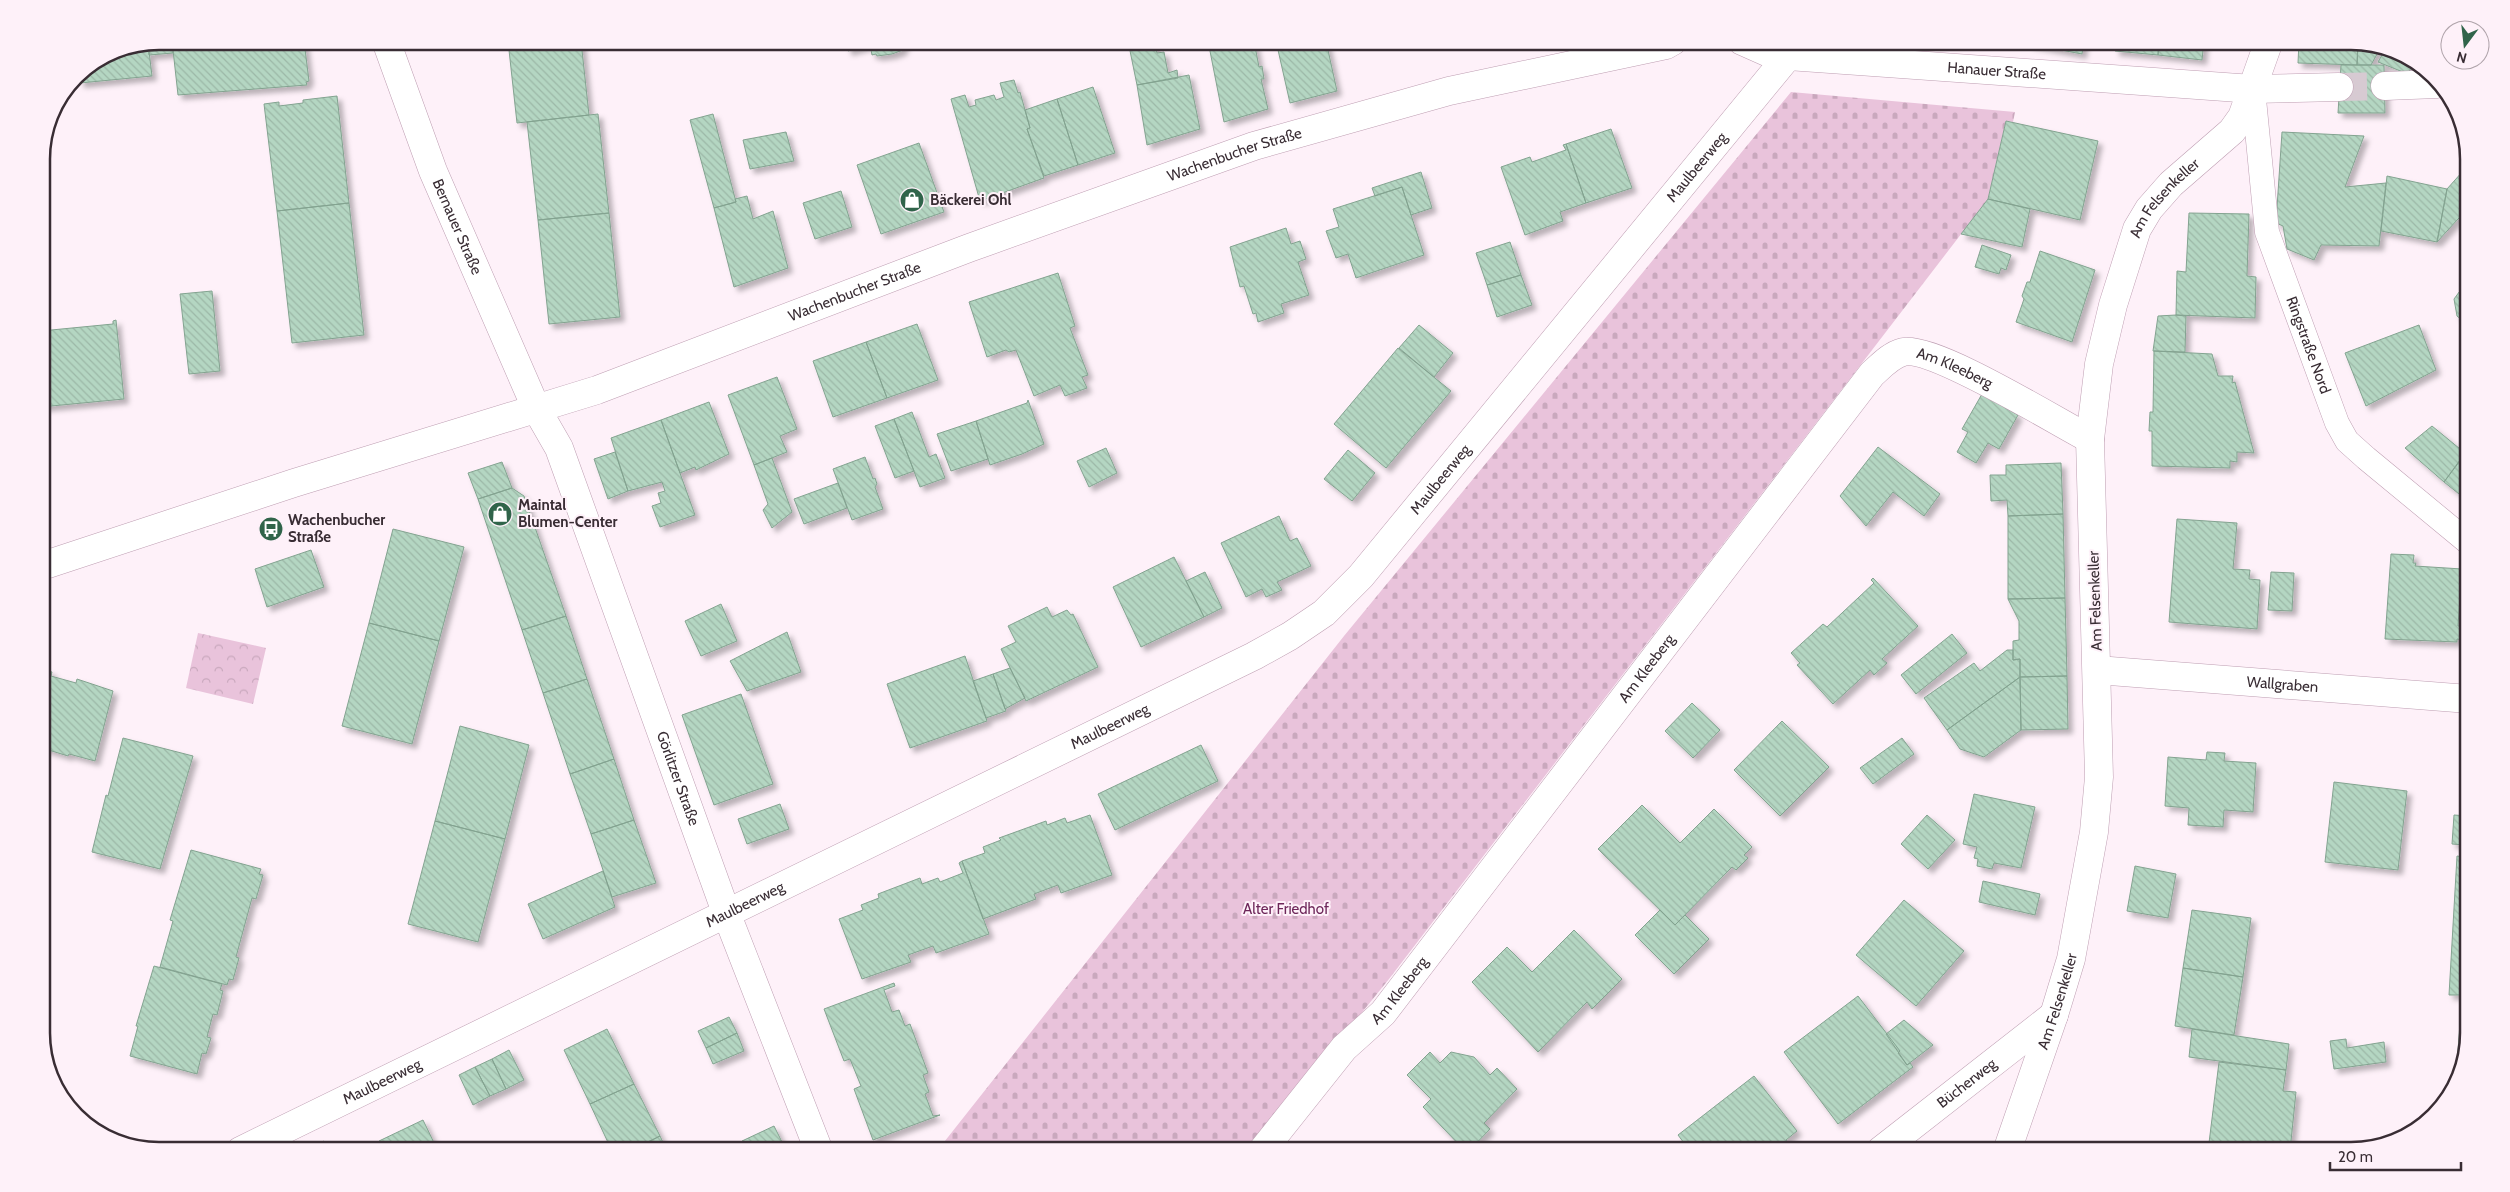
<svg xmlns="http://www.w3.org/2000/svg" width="2510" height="1192" viewBox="0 0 2510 1192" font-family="Cabin,sans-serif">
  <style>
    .cemetery { fill: url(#cemetery-stones) }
    .park { fill: url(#park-crowns) }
    .building { fill: url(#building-back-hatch); stroke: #83a390; filter: url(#shadow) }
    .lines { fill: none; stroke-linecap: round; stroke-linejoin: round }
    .street-tunnel { stroke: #d7cad2; stroke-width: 28; stroke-dasharray: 28 14; stroke-linecap: butt }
    .lane-casing { stroke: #be9eb2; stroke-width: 25 }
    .street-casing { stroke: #be9eb2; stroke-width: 29 }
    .secondary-casing { stroke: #be9eb2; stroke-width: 29 }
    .lane { stroke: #fff; stroke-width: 24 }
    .street { stroke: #fff; stroke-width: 28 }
    .secondary { stroke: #fff; stroke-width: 28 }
    .labels { text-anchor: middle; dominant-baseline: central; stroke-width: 4; stroke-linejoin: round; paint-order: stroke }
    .street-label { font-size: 15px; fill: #392d34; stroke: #fef1f9 }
    .poi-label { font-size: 15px; font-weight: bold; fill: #392d34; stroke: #fef1f9; text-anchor: start }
    .park-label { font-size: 15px; fill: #6d2659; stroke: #fef1f9 }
    .rim { fill: none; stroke: #392d34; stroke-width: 2.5 }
  </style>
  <defs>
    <pattern id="cemetery-stones" width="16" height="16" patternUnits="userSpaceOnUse" patternTransform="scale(1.25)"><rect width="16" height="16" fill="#e9c3db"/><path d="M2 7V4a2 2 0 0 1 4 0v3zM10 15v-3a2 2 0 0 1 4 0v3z" fill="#c9a8bd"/></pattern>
    <pattern id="park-crowns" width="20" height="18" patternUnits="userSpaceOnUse" patternTransform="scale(1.25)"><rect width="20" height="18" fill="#e9c3db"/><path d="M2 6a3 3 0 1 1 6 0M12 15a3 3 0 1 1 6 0" fill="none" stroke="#c9a8bd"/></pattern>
    <pattern id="building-back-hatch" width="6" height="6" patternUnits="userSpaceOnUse" patternTransform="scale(1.25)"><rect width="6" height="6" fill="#b4d6c2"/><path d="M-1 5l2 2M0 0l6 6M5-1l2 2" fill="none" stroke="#9cb8a7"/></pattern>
    <filter id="shadow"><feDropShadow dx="4.5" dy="4.5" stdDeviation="2.5" flood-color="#0004"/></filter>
  </defs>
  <rect width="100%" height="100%" fill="#fef1f9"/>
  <!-- cemetery -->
  <path class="cemetery" d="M1791 92 2015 112 2013 122 2006 121 1988 199 1389 979 1250 1151H937L1344 636Z"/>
  <!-- park -->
  <path class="park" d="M198 633 266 648 253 704 186 688Z"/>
  <!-- building -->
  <path class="building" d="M159 41H172L173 53 149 55 148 43Z
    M172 41H304L309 81 306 82 307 85 178 95Z
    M508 41H581L589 115 517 123Z
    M845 41H904L905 46 902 47 903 50 892 54 877 56 876 54 872 55 870 45 848 51Z
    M1128 41H1155L1157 53 1164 52 1168 73 1177 70 1178 78 1137 85Z
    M1208 41H1254L1259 67 1262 66 1264 79H1261L1268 109 1224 122Z
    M1276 41H1326L1337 91 1290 103Z
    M2030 41H2084L2082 54 2029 44Z
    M2116 41H2159L2158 55 2115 51Z
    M2159 41H2204L2202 60 2158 55Z
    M2299 41 2358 43 2357 65 2298 63Z
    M148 43 152 76 80 83 79 74 114 50Z
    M2358 43 2381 47 2371 65H2357Z
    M2386 48 2396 50 2413 64 2408 74 2378 62Z
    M2341 65H2384L2385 113H2338Z
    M1189 75 1200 129 1147 145 1137 85Z
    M1014 80 1018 93 1020 92 1030 128 1027 129 1044 178 980 201 951 99 965 95 969 107 976 105 975 100 994 95 996 100 1004 97 1000 83Z
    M1093 87 1115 153 1078 165 1057 99Z
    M337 96 349 203 277 211 264 104 279 102V106L303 103V100Z
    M1057 99 1078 165 1044 176 1027 129 1030 128 1025 110Z
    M598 114 609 213 538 220 527 122Z
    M713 114 736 202 714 208 690 120Z
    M2458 120 2469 152V207L2437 242 2447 189 2463 171Z
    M2006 121 2098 141 2080 220 1988 199Z
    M1611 129 1632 188 1586 203 1566 144Z
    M786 132 794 161 750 169 743 140Z
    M2282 132 2364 136 2345 187 2386 183 2379 246 2321 245 2314 260 2287 249 2283 226 2276 223Z
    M919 143 944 212 881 234 857 165Z
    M1566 144 1586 203 1560 212 1563 221 1525 235 1501 167 1530 157 1532 162 1566 150 1563 145Z
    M1421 172 1432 208 1411 215 1402 187 1375 196 1372 188Z
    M2387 176 2447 189 2437 242 2381 231Z
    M1402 187 1424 255 1356 278 1348 254 1336 258 1326 231 1339 227 1333 209Z
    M841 191 852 227 815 239 803 203Z
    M747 196 753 219 773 211 788 268 734 287 714 208 736 202 735 199Z
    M1988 199 2030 209 2022 247 1961 234Z
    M349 203 364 335 292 343 277 211Z
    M609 213 620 317 549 324 538 220Z
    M2189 213 2249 214 2247 276 2256 277 2255 318 2176 315 2177 271 2186 272Z
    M1286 228 1291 244 1300 241 1306 259 1298 262 1309 295 1281 304 1284 313 1258 322 1256 313 1253 314 1244 286 1240 287 1230 247Z
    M1510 242 1521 275 1487 285 1476 253Z
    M1982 245 2011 255 2006 270 2001 268 1999 274 1975 267Z
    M2040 251 2095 270 2072 342 2016 322 2024 299 2022 296 2027 282H2030Z
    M1058 273 1075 326 1070 328 1088 375 1082 377 1087 388 1065 396 1060 385 1034 396 1016 350 1009 352 1006 350 987 357 969 302Z
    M1521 275 1532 305 1497 317 1487 285Z
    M2469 283V326L2457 316 2454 299 2465 284Z
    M212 291 220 371 189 374 180 294Z
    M2176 315 2186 316 2185 352 2153 351 2158 316Z
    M116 320 124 399 41 407V331L113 324V321Z
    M917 324 938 380 887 398 866 342Z
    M1419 325 1453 353 1434 377 1399 348Z
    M2419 325 2436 370 2366 406 2345 353Z
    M866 342 887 398 833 417 813 361Z
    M1398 348 1451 391 1386 468 1334 424Z
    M2154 351 2212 354 2218 376H2233L2232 383 2235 382 2254 453 2237 452V462L2230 461V468L2152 466V431H2149L2150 412H2153Z
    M777 377 797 429 780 436 787 452 754 465 728 395Z
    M1982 394 2018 415 1999 449 1988 443 1976 463 1957 452 1968 432 1962 429Z
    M1028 400 1044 444 1022 454 990 465 976 421 1027 403Z
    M709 402 729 454 696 470 695 467 680 473 661 420Z
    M912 412 929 457 936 454 945 478 920 487 894 419Z
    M894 419 914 471 895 478 875 426Z
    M661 420 695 515 660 527 652 506 661 503 658 493 665 491 662 482 628 491 611 438Z
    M976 421 988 459 951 471 937 434Z
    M2432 426 2465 453 2444 482 2405 448Z
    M1878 447 1940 494 1924 516 1893 492 1866 526 1840 496Z
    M1106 448 1117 473 1089 487 1077 461Z
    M2469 449V502L2444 482Z
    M1348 450 1375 473 1352 501 1324 479Z
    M615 452 628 491 608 499 594 459Z
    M865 457 873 479 875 478 877 484 875 487 883 509 852 520 833 469Z
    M772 458 792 512 772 528 763 510 768 504 754 465Z
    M502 462 512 488 478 499 468 473Z
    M2061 463 2063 514 2008 516 2007 500 1991 501 1990 475H2006V465Z
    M838 483 847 508 804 524 794 499Z
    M512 488 524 496 566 616 522 630 478 499Z
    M2063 514 2065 598 2008 599V516Z
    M1279 516 1290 541 1297 538 1311 566 1277 582 1282 590 1266 597 1262 589 1246 597 1221 543Z
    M2177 519 2237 523 2233 569 2250 570 2249 579 2260 580 2257 629 2169 622Z
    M393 529 464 547 439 641 369 623Z
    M311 550 324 587 267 607 255 569Z
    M2391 554 2414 555 2413 563H2416L2415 566 2462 569 2458 626H2464L2463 640 2457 639V642L2385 639Z
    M1174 557 1204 617 1141 647 1113 587Z
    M1205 572 1222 608 1204 617 1186 581Z
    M2271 572 2294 573 2292 611 2268 610Z
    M1873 578 1918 626 1882 659 1887 663 1874 675 1870 670 1833 704 1797 665 1800 663 1791 653 1823 624 1827 627 1874 583 1871 580Z
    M2468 586H2469V622H2465Z
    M2065 598 2067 676 2020 677V659L2013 660V641L2019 640V621L2008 599Z
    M721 604 737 641 701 656 685 621Z
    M1047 607 1052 617 1067 610 1071 615 1073 614 1098 667 1026 701 1001 649 1016 642 1008 626Z
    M566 616 587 679 543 693 522 630Z
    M369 623 439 641 412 744 342 726Z
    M787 632 801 672 747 691 730 661Z
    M1952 634 1967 653 1916 694 1901 675Z
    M2007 650H2013V660L2020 659V677L1947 730 1924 698 1974 663 1980 671Z
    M965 656 987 721 910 748 887 684Z
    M1010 668 1025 698 1005 709 993 674Z
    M42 669 52 672 51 676 76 683 77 679 113 691 95 761 69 754 68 756 42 748Z
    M993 674 1006 711 986 718 973 681Z
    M2067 676 2068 729 2021 730 2020 677Z
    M2020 677 2021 730 1984 757 1960 749 1947 730Z
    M587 679 614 759 570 774 543 693Z
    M741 694 773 784 714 805 682 715Z
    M1692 703 1720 730 1693 758 1665 731Z
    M1782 721 1829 767 1780 816 1734 770Z
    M460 726 529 745 505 839 435 821Z
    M123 738 193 756 160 869 92 852 106 795 108 796Z
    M1902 738 1914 754 1873 784 1860 768Z
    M1201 745 1218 781 1115 830 1098 794Z
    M2207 752 2225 753 2224 761 2256 763 2253 812 2224 810 2223 827 2188 825 2189 808 2165 806 2168 757 2206 760Z
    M614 759 634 820 591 834 570 774Z
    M2334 782 2407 791 2398 870 2325 862Z
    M1974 794 2035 807 2021 868 1994 863 1992 869 1977 866 1978 859 1974 858 1977 847 1963 844Z
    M780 804 789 829 747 844 738 819Z
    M1642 805 1680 843 1714 809 1752 847 1744 855 1748 858 1736 870 1732 867 1675 925 1598 849Z
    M1090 815 1112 875 1061 893 1058 885 1034 894 1036 899 983 919 962 861 985 853 983 847 1001 840 999 838 1046 821 1047 825 1065 818 1067 823Z
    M1927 815 1955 840 1928 869 1901 844Z
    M2454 815 2469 816V1033L2463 1064H2457L2462 995H2449L2457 856 2464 857V845L2452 844Z
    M634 820 656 883 612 897 591 834Z
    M435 821 505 839 478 942 408 924Z
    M191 850 261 869 259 874 263 875 256 899 252 898 236 957 239 958 233 980 229 979 227 985 160 967 173 921 170 920Z
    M962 861 989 934 936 953 933 946 908 955 911 962 862 979 839 919 863 910 861 905 879 898 878 894 920 878 922 884 938 878 940 882 963 873 959 863Z
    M2135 866 2176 874 2168 918 2127 911Z
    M603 871 615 907 543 939 528 904Z
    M1983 881 2040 894 2035 915 1979 902Z
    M1904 900 1964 951 1916 1006 1856 955Z
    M1660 910 1675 925 1685 915 1709 939 1674 974 1635 935Z
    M2192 910 2251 918 2243 977 2183 968Z
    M1574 930 1622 979 1592 1009 1587 1002 1538 1052 1472 982 1507 947 1532 972Z
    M154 966 222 984 220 990 223 991 217 1015 213 1014 207 1037 211 1038 206 1054 202 1053 197 1074 130 1056 138 1026H136Z
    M2183 968 2243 977 2234 1035 2175 1026Z
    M894 983 895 986 884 990 892 1012 899 1010 905 1026 910 1024 928 1073 923 1075 929 1092 925 1094 933 1116 940 1115 873 1140 854 1089 861 1086 850 1059 844 1061 824 1009Z
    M1858 996 1900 1051 1898 1053 1907 1065 1910 1063 1913 1067 1838 1124 1784 1052Z
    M729 1017 737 1033 706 1048 698 1031Z
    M1904 1020 1933 1045 1907 1065 1886 1034Z
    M607 1029 634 1084 590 1104 564 1050Z
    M2192 1029 2289 1044 2286 1070 2189 1057Z
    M737 1033 744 1051 713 1064 706 1048Z
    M2346 1039 2347 1048 2384 1042 2386 1062 2334 1069 2330 1041Z
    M509 1050 524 1080 506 1089 492 1059Z
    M1430 1052 1440 1063 1451 1052 1474 1057 1490 1075 1497 1068 1517 1089 1484 1123 1490 1129 1469 1151H1465L1423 1107 1431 1099 1407 1075Z
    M492 1059 506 1089 490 1096 475 1067Z
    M2219 1062 2286 1070 2283 1091 2296 1092 2290 1151H2208Z
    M475 1067 490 1096 473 1105 459 1075Z
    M1754 1076 1797 1131 1786 1140 1793 1150 1690 1151 1678 1135Z
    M634 1084 660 1136 630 1151H612L590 1104Z
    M423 1120 438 1151H383L379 1141Z
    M774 1126 782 1142 764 1151H746L742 1141Z
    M660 1136 667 1151H630Z
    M324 1141 329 1151H308V1149Z
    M782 1142 786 1151H764Z"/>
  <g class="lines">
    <!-- street-tunnel -->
    <path class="street-tunnel" d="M2339 87 2385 86"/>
    <defs>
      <g id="lane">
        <path id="s1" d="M2253 89 2267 232 2337 423 2347 441 2366 458 2469 543"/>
      </g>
      <g id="street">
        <path id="s2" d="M386 41 433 171 536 408 559 448 727 915 819 1151"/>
        <path id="s3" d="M1742 41 1769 53 1788 56 2253 89 2339 87"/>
        <path d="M2385 86 2437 84"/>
        <path id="s4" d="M2097 670 2469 699"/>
        <path id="s5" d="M240 1151 1254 656 1290 636 1324 613 1361 576 1788 56"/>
        <path id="s6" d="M1262 1151 1344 1048 1383 1013 1872 374C1881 366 1891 355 1903 352 1933 345 2057 422 2090 439"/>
        <path id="s7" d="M1880 1151 2054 1015"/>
        <path id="s8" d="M2007 1151 2054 1015 2071 959 2094 832 2099 777 2090 439 2099 364 2113 305 2137 229 2149 209 2171 184 2232 131 2242 117 2269 41"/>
      </g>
      <g id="secondary">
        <path id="s9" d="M42 566 294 483 597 390 969 248 1254 146 1449 91 1666 45 1673 41"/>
      </g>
    </defs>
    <!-- lane casing -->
    <use href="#lane" class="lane-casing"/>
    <!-- street casing -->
    <use href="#street" class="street-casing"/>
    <!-- secondary casing -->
    <use href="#secondary" class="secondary-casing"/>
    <!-- lane -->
    <use href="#lane" class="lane"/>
    <!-- street -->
    <use href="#street" class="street"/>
    <!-- secondary -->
    <use href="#secondary" class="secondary"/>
  </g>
  <!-- icons -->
  <defs>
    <symbol id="shop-disc" viewBox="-11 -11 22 22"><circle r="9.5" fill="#30644a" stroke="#fef1f9"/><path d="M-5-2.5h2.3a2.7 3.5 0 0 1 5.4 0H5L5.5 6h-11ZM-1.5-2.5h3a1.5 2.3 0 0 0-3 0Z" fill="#fff"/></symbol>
    <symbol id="bus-disc" viewBox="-11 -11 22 22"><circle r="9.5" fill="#30644a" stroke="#fef1f9"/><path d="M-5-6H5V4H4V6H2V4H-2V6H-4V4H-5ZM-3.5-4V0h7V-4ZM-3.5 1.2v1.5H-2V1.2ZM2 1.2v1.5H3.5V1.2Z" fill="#fff"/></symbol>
  </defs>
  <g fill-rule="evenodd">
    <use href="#shop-disc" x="898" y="186" width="28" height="28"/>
    <use href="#shop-disc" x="486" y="500" width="28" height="28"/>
    <use href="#bus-disc" x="257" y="515" width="28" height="28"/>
  </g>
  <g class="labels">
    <!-- street labels -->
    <g class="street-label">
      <text stroke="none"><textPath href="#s3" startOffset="258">Hanauer Straße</textPath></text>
      <text stroke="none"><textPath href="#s9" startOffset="1262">Wachenbucher Straße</textPath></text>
      <text stroke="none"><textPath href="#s5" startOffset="1792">Maulbeerweg</textPath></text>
      <text stroke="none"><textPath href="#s8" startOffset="982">Am Felsenkeller</textPath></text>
      <text stroke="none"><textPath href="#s2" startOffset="199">Bernauer Straße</textPath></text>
      <text stroke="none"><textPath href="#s9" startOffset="858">Wachenbucher Straße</textPath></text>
      <text stroke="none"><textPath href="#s1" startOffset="264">Ringstraße Nord</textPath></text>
      <text stroke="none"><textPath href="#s6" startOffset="1082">Am Kleeberg</textPath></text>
      <text stroke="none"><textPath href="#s5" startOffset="1388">Maulbeerweg</textPath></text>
      <text transform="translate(2095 601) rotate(-92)">Am Felsenkeller</text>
      <text stroke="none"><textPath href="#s6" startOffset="618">Am Kleeberg</textPath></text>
      <text stroke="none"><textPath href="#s4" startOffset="186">Wallgraben</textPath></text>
      <text stroke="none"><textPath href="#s5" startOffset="968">Maulbeerweg</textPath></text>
      <text stroke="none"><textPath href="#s2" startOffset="794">Görlitzer Straße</textPath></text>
      <text stroke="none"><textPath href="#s5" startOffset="562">Maulbeerweg</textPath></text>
      <text stroke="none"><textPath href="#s6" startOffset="212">Am Kleeberg</textPath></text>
      <text stroke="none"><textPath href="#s8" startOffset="158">Am Felsenkeller</textPath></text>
      <text stroke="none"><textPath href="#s5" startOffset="158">Maulbeerweg</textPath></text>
      <text stroke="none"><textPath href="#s7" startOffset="110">Bücherweg</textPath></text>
    </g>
    <!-- poi labels -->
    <g class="poi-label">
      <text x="930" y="200">Bäckerei Ohl</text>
      <text x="518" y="505">Maintal<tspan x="518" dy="17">Blumen-Center</tspan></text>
      <text x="288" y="520">Wachenbucher<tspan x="288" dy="17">Straße</tspan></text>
    </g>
    <!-- park labels -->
    <g class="park-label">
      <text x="1286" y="909">Alter Friedhof</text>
    </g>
  </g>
  <!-- crop -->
  <path d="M0 0H2510V1192H0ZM159 50H2351A109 109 0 0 1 2460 159V1033A109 109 0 0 1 2351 1142H159A109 109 0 0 1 50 1033V159A109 109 0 0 1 159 50Z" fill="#fef1f9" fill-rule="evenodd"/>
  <path class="rim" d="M159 50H2351A109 109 0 0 1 2460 159V1033A109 109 0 0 1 2351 1142H159A109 109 0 0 1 50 1033V159A109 109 0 0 1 159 50Z"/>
  <!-- north arrow -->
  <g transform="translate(2465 45) rotate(195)"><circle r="24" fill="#fef1f9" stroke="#afa3aa"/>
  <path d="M0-4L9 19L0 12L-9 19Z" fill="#30644a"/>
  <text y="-8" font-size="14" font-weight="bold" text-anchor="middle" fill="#392d34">N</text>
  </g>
  <!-- scale -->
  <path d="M2330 1162v8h131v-8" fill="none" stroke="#392d34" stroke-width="2.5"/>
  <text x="2338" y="1162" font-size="15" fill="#392d34" stroke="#fef1f9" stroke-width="4" paint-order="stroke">20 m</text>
</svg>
